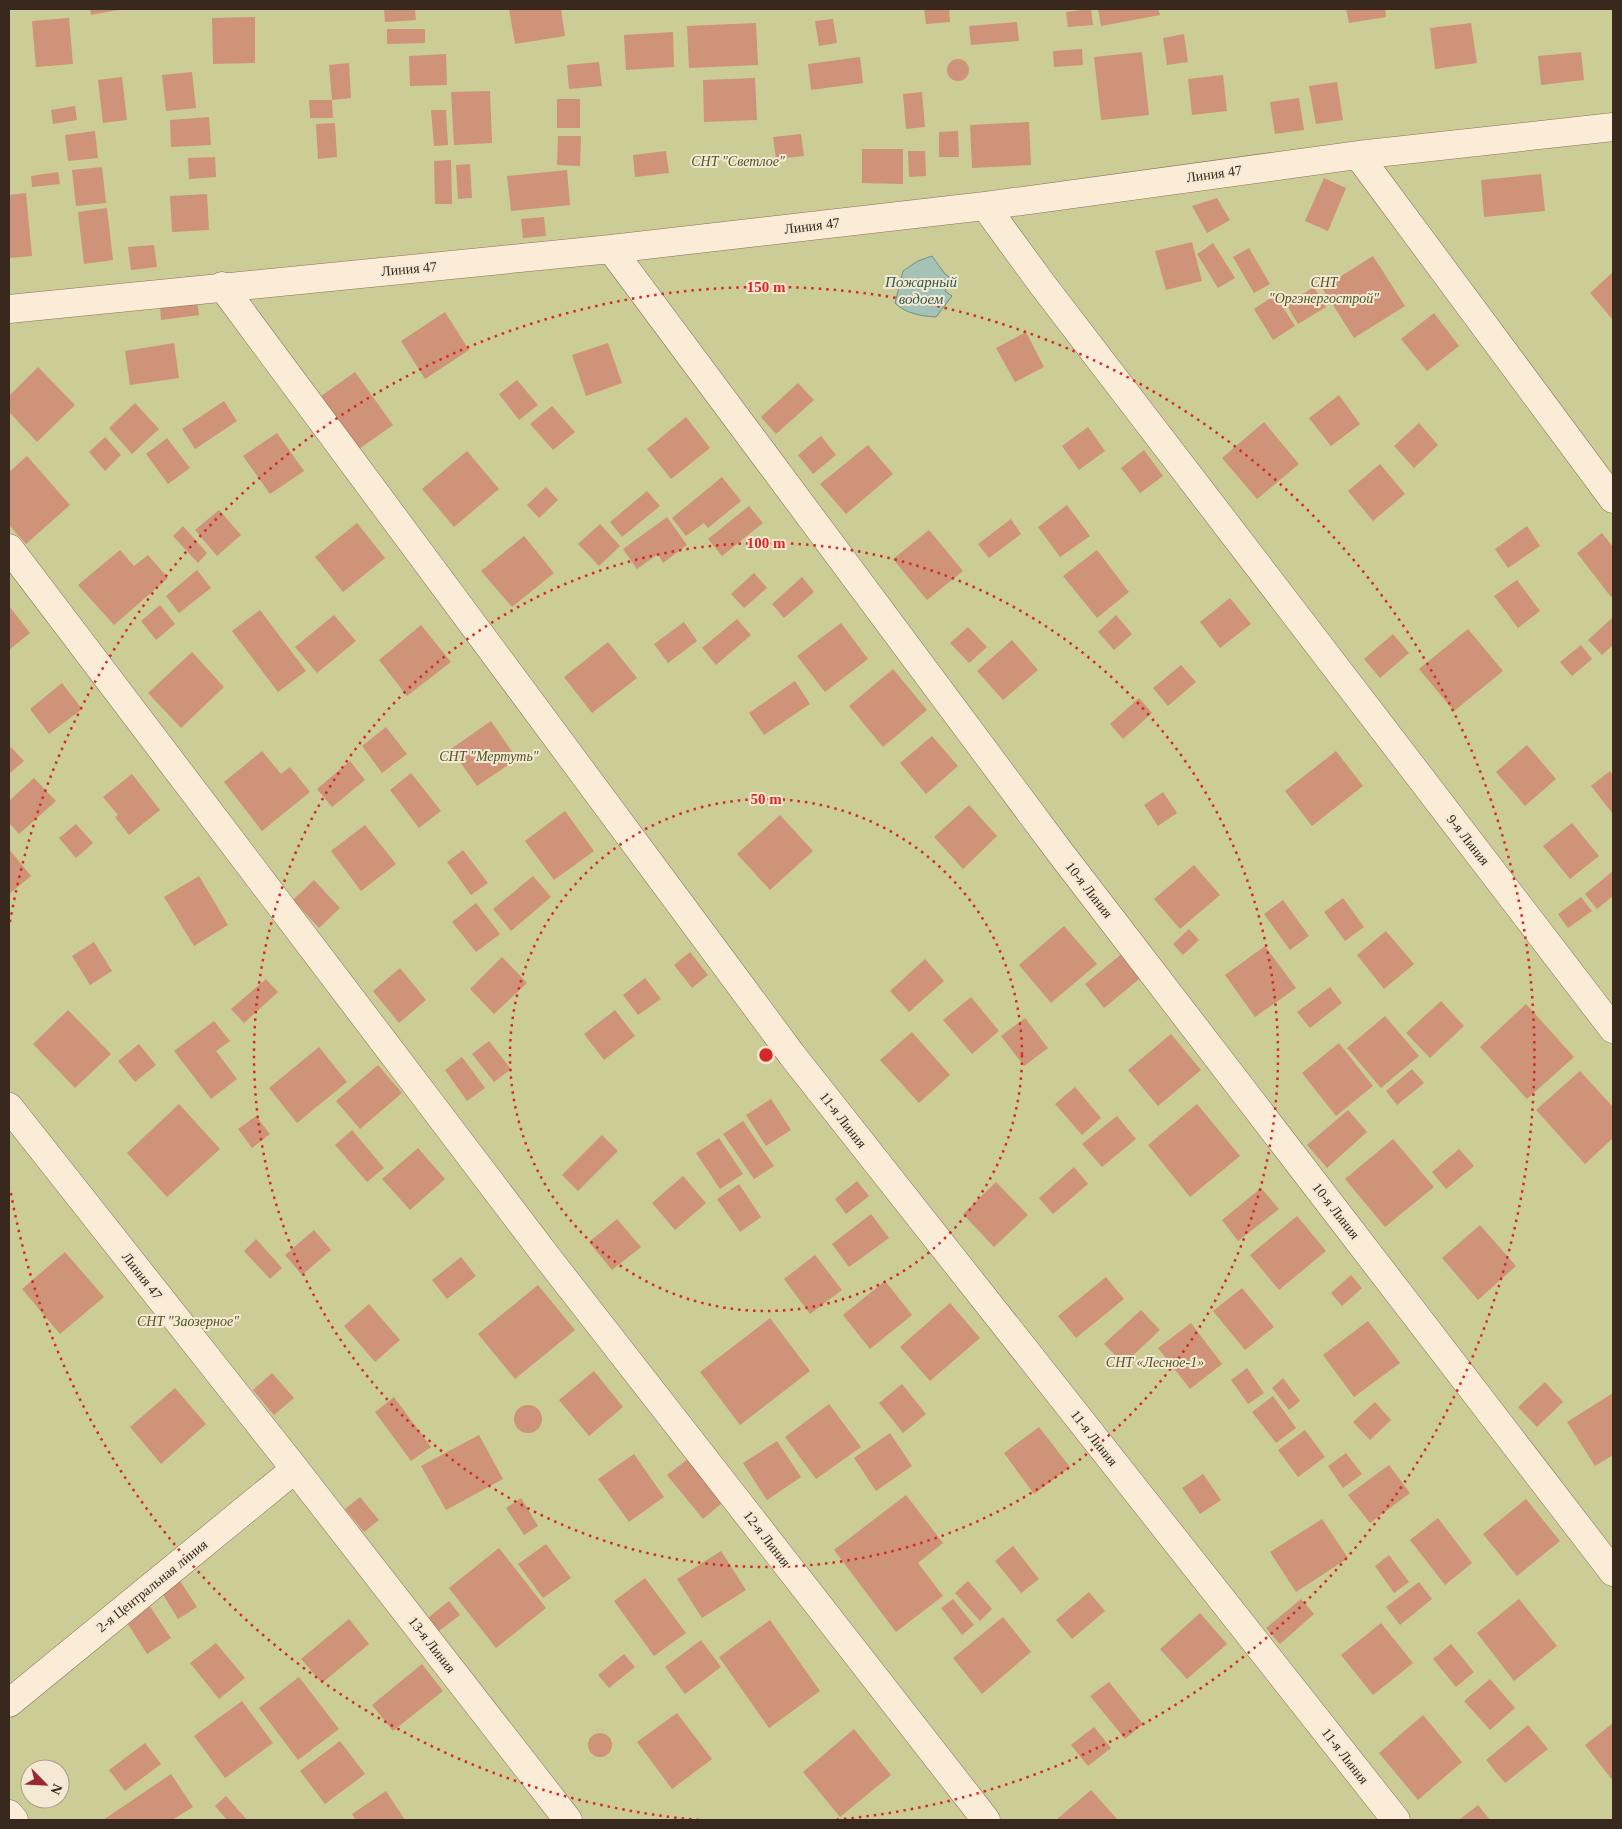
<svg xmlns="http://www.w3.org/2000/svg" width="1622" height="1829" viewBox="0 0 1622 1829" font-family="Georgia,serif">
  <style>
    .green { fill: #cccd96; fill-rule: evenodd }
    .water { fill: #a5c2b7; stroke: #6c9084 }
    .building { fill: #ce9378 }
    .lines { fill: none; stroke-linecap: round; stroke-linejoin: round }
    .minor-casing { stroke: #8a6e59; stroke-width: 29 }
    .minor { stroke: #faecd6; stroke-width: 28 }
    .ring { fill: none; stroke: #d62828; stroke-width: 2.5; stroke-dasharray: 2.5 5 }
    .labels { text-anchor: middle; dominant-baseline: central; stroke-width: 4; stroke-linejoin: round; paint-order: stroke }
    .park-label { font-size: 14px; font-style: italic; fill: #4e5624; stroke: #f6e9d3 }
    .street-label { font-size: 14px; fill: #39281e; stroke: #f6e9d3 }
    .water-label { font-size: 15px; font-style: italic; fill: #2d5952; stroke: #f6e9d3 }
    .centre { fill: #d62828; stroke: #f6e9d3; stroke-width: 2.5 }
    .ring-label { font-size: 15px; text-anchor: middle; font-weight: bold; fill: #d62828; stroke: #f6e9d3; stroke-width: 4; stroke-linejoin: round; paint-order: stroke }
  </style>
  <rect width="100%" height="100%" fill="#efdec3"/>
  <!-- green -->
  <path class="green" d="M9 9H1613V1820H9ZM30 1769H60V1799H30Z"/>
  <!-- water -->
  <path class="water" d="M932 256 945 274 952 279 945 291 952 296 936 317C922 316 906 314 895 303L903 271 918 261Z"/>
  <!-- building -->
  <path class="building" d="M90 9H118V10L91 15Z
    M384 9H415L416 20 385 22Z
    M509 9H561L565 36 515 44Z
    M924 9H949L950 22 926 24Z
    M1091 9 1093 25 1068 27 1066 12Z
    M1098 9H1158L1160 15 1101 26Z
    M1346 9H1385L1386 17 1349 23Z
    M255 17V63L213 64 212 18Z
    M69 18 73 64 36 67 32 21Z
    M833 19 837 43 819 46 815 21Z
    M1017 22 1019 41 971 45 969 26Z
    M756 23 758 65 689 68 687 26Z
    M1471 23 1477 63 1435 69 1430 28Z
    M387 29H425V43L387 44Z
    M673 32 674 67 626 70 624 35Z
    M1184 34 1188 62 1167 65 1163 38Z
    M1082 49 1083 65 1054 67 1053 51Z
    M1142 52 1149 115 1101 120 1094 57Z
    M1581 52 1584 80 1541 85 1538 56Z
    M446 54 447 85 410 86 409 56Z
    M860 57 863 83 811 90 808 64Z
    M947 70a11 11 0 1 1 22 0a11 11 0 1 1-22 0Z
    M599 62 602 86 569 89 567 65Z
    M349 63 351 98 332 100 333 118H310L309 100H332L329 65Z
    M192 72 196 108 166 111 162 75Z
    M1223 75 1227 111 1192 115 1188 79Z
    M122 77 127 120 103 123 98 80Z
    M755 78 757 120 704 122 703 80Z
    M1337 82 1343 120 1316 124 1309 86Z
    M490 91 492 143 454 145 451 92Z
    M922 92 925 127 906 129 903 94Z
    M1299 98 1304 130 1275 134 1270 102Z
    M557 99H580V128H557Z
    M75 106 77 120 53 124 51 110Z
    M431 110H446L448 145 434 146Z
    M209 117 211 145 171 147 170 120Z
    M1029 122 1031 165 972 168 970 125Z
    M335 123 337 157 318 159 316 124Z
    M95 131 98 158 68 161 65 135Z
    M958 131 959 157H939V132Z
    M801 134 804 156 776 159 773 137Z
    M558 136H581L580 166 557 165Z
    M862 149H903V184L862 183Z
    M666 151 669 173 635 177 633 155Z
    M908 151H925L926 176 909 177Z
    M215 157 216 177 189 179 188 158Z
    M451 160 452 204H435L434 161Z
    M470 164 472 198 458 199 456 165Z
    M102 167 106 203 76 206 72 170Z
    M567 170 570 205 511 211 507 176Z
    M58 172 60 184 32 187 31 176Z
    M1541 174 1545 211 1484 217 1481 180Z
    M1324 178 1346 188 1328 231 1305 221Z
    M26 193 32 256 9 258V195Z
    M207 194 209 230 172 232 170 196Z
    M1217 198 1230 220 1207 233 1192 206Z
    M107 208 113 260 84 264 78 212Z
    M544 217 546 236 523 238 521 219Z
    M1192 242 1202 281 1166 290 1155 251Z
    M1213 243 1235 278 1218 288 1197 254Z
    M154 245 157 267 131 270 128 247Z
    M1249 248 1270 284 1254 293 1233 257Z
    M1373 256 1405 306 1354 338 1322 288Z
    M1613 272V320L1590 293Z
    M1314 287 1326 307 1298 324 1286 304Z
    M1275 295 1295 326 1273 340 1254 309Z
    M197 300 199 315 161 320 160 304Z
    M445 312 469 350 425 379 401 341Z
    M1434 313 1459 346 1427 371 1401 339Z
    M1026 332 1044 367 1015 382 996 348Z
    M174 343 179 378 130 385 125 351Z
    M608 343 622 383 586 396 572 355Z
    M38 367 75 405 37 442 9 412V396Z
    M355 372 393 425 359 449 321 396Z
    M517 380 538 405 519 420 499 394Z
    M798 383 814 400 776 434 761 417Z
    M1339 395 1360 424 1331 446 1309 418Z
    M224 401 237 421 195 449 182 429Z
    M135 403 159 429 132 454 109 428Z
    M552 406 575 432 553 450 530 424Z
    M686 417 710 448 671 479 647 449Z
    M1264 422 1299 464 1257 499 1222 458Z
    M1419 423 1438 445 1414 468 1394 446Z
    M1088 427 1105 451 1079 470 1062 446Z
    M277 433 304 471 270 494 243 456Z
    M821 436 836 455 813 474 798 455Z
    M105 437 121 455 105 471 89 452Z
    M167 438 190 468 168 484 146 454Z
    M868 445 893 474 846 514 820 484Z
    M1144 450 1163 476 1140 493 1121 468Z
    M467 451 499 489 454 527 422 489Z
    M27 456 70 505 26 544 9 525V472Z
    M1380 464 1405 494 1373 521 1348 491Z
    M722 477 741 501 708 528 704 523 686 536 672 518Z
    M546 487 558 500 539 518 527 505Z
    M647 491 660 506 622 537 610 522Z
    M1067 505 1090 536 1060 557 1038 527Z
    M749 506 763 523 722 556 708 539Z
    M219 510 241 535 217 556 195 530Z
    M667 517 687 545 663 563 658 554 637 569 623 549Z
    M1011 519 1021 534 989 558 978 544Z
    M357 523 385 558 343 592 315 557Z
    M600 524 620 546 599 566 578 544Z
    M183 526 207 553 198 563 173 536Z
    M1527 526 1540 546 1508 568 1495 549Z
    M929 530 963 571 927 600 893 559Z
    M1602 533 1613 547V595L1611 597 1577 553Z
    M524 536 554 573 512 607 481 571Z
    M120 550 134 566 148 555 168 578 114 625 78 585Z
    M1097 550 1129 592 1097 618 1063 576Z
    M197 570 211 588 179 613 166 596Z
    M754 573 767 588 744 608 731 594Z
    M802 577 814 592 784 618 772 604Z
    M1517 580 1540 611 1518 628 1494 596Z
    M1230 598 1251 624 1220 648 1200 622Z
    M160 605 175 624 156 640 141 621Z
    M9 606 30 633 9 650Z
    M260 610 306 671 278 692 232 631Z
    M334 615 356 641 317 673 295 647Z
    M1116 615 1132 634 1114 650 1098 632Z
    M1612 618 1613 620V645L1602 655 1588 640Z
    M737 619 751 635 716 665 702 648Z
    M684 622 697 641 668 663 654 644Z
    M841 623 868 659 825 692 797 656Z
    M421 625 451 662 407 696 379 660Z
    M968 627 987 647 969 663 950 643Z
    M1468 629 1503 671 1454 711 1419 669Z
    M1393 634 1409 653 1380 678 1364 659Z
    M1012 640 1038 670 1003 700 977 671Z
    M608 642 637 678 592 713 564 677Z
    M1581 645 1592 659 1572 676 1560 662Z
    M192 652 224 687 181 728 148 693Z
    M1181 665 1196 682 1168 706 1153 688Z
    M893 669 927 710 883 747 849 706Z
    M795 681 810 704 764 735 749 713Z
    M62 683 82 709 49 734 30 709Z
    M1139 698 1152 713 1123 739 1110 724Z
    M491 721 517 759 477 786 451 749Z
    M386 727 407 754 382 773 362 746Z
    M932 736 958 766 926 794 900 763Z
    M1527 745 1556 779 1525 806 1496 772Z
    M11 747 24 761 9 774V749Z
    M262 751 281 774 290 767 310 792 262 831 224 782Z
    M1336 751 1363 786 1312 826 1285 791Z
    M350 761 365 780 332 807 317 789Z
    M1610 771 1613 775V814L1591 786Z
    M411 773 441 811 419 828 390 790Z
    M132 774 160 810 129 835 115 817 118 815 103 797Z
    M34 778 56 801 19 834 9 823V801Z
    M1163 792 1177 813 1158 826 1144 805Z
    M969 805 997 836 963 869 934 837Z
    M565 811 594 851 554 880 525 841Z
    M780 815 813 851 770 890 737 854Z
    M1572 823 1599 856 1570 879 1543 846Z
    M76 824 93 843 76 858 59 838Z
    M365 825 396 864 361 891 331 851Z
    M9 849 31 876 9 894Z
    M463 850 488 883 471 895 447 862Z
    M1194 865 1220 895 1180 929 1154 899Z
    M1613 871V896L1597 909 1585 894Z
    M199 876 228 925 194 946 164 897Z
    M533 876 551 897 511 931 493 909Z
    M314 880 340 908 319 928 293 900Z
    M1581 897 1592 911 1568 928 1558 914Z
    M1343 898 1364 927 1345 941 1324 912Z
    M1283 900 1309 936 1290 950 1264 914Z
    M476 903 500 934 476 952 452 922Z
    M1064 926 1097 964 1051 1003 1019 965Z
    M1189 929 1199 940 1183 955 1173 944Z
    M1386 931 1414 964 1384 989 1357 955Z
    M94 942 112 971 90 985 72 956Z
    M1265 946 1296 988 1255 1017 1225 975Z
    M690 952 708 975 692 988 674 965Z
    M1124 952 1143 976 1104 1008 1085 984Z
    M502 957 527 983 494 1014 470 989Z
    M925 959 944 981 909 1012 890 991Z
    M400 968 426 1000 399 1023 373 991Z
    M645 978 661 999 638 1015 623 995Z
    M266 979 278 992 244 1023 231 1009Z
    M1330 987 1342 1003 1310 1028 1297 1012Z
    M971 997 999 1031 972 1054 943 1020Z
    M1441 1001 1464 1026 1430 1058 1406 1033Z
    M1526 1004 1574 1057 1527 1099 1480 1047Z
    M68 1010 111 1054 75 1088 33 1044Z
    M615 1010 635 1036 604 1060 584 1034Z
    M1385 1016 1419 1056 1381 1088 1347 1048Z
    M1025 1018 1048 1048 1024 1066 1001 1036Z
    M214 1021 230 1041 216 1051 237 1079 211 1099 174 1051Z
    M912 1032 950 1075 919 1103 880 1060Z
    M1171 1034 1201 1070 1158 1106 1128 1070Z
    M489 1041 511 1069 494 1082 472 1054Z
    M1339 1043 1373 1086 1336 1116 1302 1073Z
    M139 1044 156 1065 135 1082 118 1061Z
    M319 1047 347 1082 297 1123 269 1088Z
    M462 1057 485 1088 467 1101 445 1070Z
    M378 1065 402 1093 360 1129 336 1101Z
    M1412 1069 1424 1083 1397 1105 1386 1091Z
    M1580 1071 1613 1107V1138L1585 1164 1536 1110Z
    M1075 1087 1101 1118 1082 1135 1055 1104Z
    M771 1099 791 1130 766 1146 746 1115Z
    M179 1104 220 1149 167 1197 127 1153Z
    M1197 1104 1240 1156 1190 1197 1148 1145Z
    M1348 1110 1367 1132 1327 1168 1307 1145Z
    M256 1116 270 1134 252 1148 238 1129Z
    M1117 1116 1136 1139 1102 1167 1082 1144Z
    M743 1121 774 1166 754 1179 723 1134Z
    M352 1130 384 1168 367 1182 335 1145Z
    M602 1135 618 1151 578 1191 562 1175Z
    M719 1138 743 1174 720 1189 696 1153Z
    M1393 1139 1434 1187 1385 1227 1345 1179Z
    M418 1148 445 1179 410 1210 382 1179Z
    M1459 1149 1474 1166 1446 1189 1432 1172Z
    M1074 1167 1088 1184 1053 1214 1039 1198Z
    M683 1176 706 1203 675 1230 652 1203Z
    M857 1181 869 1196 846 1214 835 1199Z
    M996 1182 1028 1215 994 1247 963 1214Z
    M739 1184 761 1217 740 1232 717 1199Z
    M1261 1188 1279 1209 1238 1241 1222 1220Z
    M871 1214 889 1238 849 1267 832 1244Z
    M1297 1216 1326 1251 1279 1290 1250 1255Z
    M617 1219 641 1247 612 1270 589 1242Z
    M1480 1225 1516 1266 1478 1300 1442 1258Z
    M314 1230 331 1250 302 1275 285 1255Z
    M256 1239 282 1268 270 1279 244 1251Z
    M65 1252 104 1297 60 1334 22 1289Z
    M815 1255 842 1290 810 1314 784 1279Z
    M461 1257 476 1276 447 1299 432 1280Z
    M1351 1275 1362 1288 1342 1306 1331 1293Z
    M1106 1277 1124 1299 1076 1338 1058 1316Z
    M885 1281 912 1315 870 1349 843 1315Z
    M538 1285 575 1330 515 1379 478 1334Z
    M1242 1288 1274 1327 1245 1350 1213 1311Z
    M950 1303 980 1338 930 1381 900 1347Z
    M369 1304 400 1340 375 1362 344 1326Z
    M1141 1310 1160 1330 1124 1364 1104 1344Z
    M770 1318 810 1371 740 1425 700 1372Z
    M1368 1321 1400 1363 1354 1397 1323 1355Z
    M1191 1323 1222 1364 1190 1389 1158 1348Z
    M1247 1368 1264 1393 1248 1404 1231 1380Z
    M594 1371 623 1407 589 1436 559 1400Z
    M272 1373 294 1398 274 1415 253 1390Z
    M1283 1378 1300 1401 1289 1410 1272 1388Z
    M1545 1382 1563 1402 1537 1427 1518 1407Z
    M902 1384 926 1414 903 1433 879 1403Z
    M175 1388 206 1424 161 1464 130 1427Z
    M1613 1393V1455L1595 1466 1567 1422Z
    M1273 1396 1296 1428 1276 1443 1252 1412Z
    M394 1397 431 1447 411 1461 375 1412Z
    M1375 1402 1391 1420 1370 1440 1353 1422Z
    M829 1404 861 1447 816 1479 785 1437Z
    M514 1419a14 14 0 1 1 28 0a14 14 0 1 1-28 0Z
    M1039 1427 1070 1467 1034 1494 1004 1453Z
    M1305 1430 1325 1457 1298 1477 1278 1450Z
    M890 1433 912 1466 876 1491 854 1458Z
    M479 1435 503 1479 446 1510 421 1466Z
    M777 1441 801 1477 767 1500 743 1463Z
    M1346 1453 1362 1474 1343 1488 1328 1466Z
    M634 1454 664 1497 629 1522 598 1479Z
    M688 1459 722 1503 703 1519 667 1475Z
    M1389 1465 1410 1493 1370 1523 1348 1495Z
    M1203 1474 1221 1500 1200 1514 1182 1488Z
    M906 1495 943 1543 918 1563 943 1596 896 1632 834 1550Z
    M360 1497 379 1520 364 1532 345 1509Z
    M521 1498 538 1526 524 1535 506 1508Z
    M1526 1499 1560 1541 1517 1576 1483 1534Z
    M1438 1518 1472 1563 1445 1585 1410 1540Z
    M1322 1519 1348 1558 1296 1592 1270 1552Z
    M546 1544 571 1578 543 1598 518 1564Z
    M1013 1546 1039 1579 1021 1593 995 1561Z
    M499 1548 546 1608 496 1648 449 1588Z
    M721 1551 746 1590 702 1618 677 1579Z
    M1389 1555 1409 1582 1394 1593 1375 1566Z
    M645 1578 686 1633 654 1656 614 1601Z
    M180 1581 197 1607 178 1619 162 1593Z
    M968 1581 992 1609 980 1621 955 1593Z
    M1419 1582 1432 1599 1400 1625 1386 1607Z
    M1089 1592 1105 1611 1072 1639 1056 1620Z
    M953 1599 974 1625 962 1635 941 1608Z
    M1301 1599 1314 1614 1280 1644 1266 1628Z
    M1519 1599 1557 1646 1514 1681 1477 1633Z
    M449 1601 460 1615 439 1631 428 1618Z
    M149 1605 171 1638 147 1654 126 1621Z
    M1200 1613 1227 1644 1187 1679 1160 1649Z
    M1003 1617 1031 1652 982 1694 953 1658Z
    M349 1619 369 1644 322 1683 301 1659Z
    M770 1620 820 1691 769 1728 719 1657Z
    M1381 1623 1413 1663 1373 1695 1341 1655Z
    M701 1640 721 1667 685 1694 665 1667Z
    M216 1643 245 1678 219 1699 190 1663Z
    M1451 1644 1474 1672 1456 1687 1433 1659Z
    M624 1654 635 1667 609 1688 598 1675Z
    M422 1664 443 1691 393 1731 372 1705Z
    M299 1677 339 1729 298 1760 259 1708Z
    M1490 1679 1515 1708 1490 1730 1464 1701Z
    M1109 1682 1143 1724 1125 1739 1090 1696Z
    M242 1701 273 1743 225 1778 194 1736Z
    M677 1713 712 1759 672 1789 637 1742Z
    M1423 1715 1462 1762 1418 1800 1379 1753Z
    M1613 1723V1781L1585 1745Z
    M1528 1725 1548 1749 1505 1783 1486 1760Z
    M1094 1727 1111 1748 1088 1766 1071 1745Z
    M854 1729 891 1775 840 1817 803 1772Z
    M588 1745a12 12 0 1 1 24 0a12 12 0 1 1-24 0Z
    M340 1741 365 1774 325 1804 300 1771Z
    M145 1743 161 1764 125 1791 109 1770Z
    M171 1774 193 1807 172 1820H103Z
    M1091 1790 1118 1820H1056Z
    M386 1791 405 1820H356L352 1814Z
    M226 1796 247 1820H227L215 1806Z
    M1478 1805 1490 1820H1459Z"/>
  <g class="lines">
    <defs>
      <path id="minor" d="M1358 155 1613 499
        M985 206 1042 284 1613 1029
        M611 249 1059 851 1613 1572
        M222 286 792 1055 1396 1820
        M9 309 611 249 985 206 1358 155 1613 127
        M9 548 547 1257 986 1820
        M9 1107 295 1469 568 1820
        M9 1703 295 1469
        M9 1814 14 1820"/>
    </defs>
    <!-- minor casing -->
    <use href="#minor" class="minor-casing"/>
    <!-- minor -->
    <use href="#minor" class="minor"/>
  </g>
  <!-- distance rings -->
  <g class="ring">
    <circle cx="766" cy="1055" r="256"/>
    <circle cx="766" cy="1055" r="512"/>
    <path d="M699 1820A768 768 0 0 1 10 1188M10 922A768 768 0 1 1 833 1820"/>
  </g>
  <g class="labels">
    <!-- park labels -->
    <g class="park-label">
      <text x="738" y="161">СНТ "Светлое"</text>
      <text x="1324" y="282">СНТ<tspan x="1324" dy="16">"Оргэнергострой"</tspan></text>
      <text x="489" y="756">СНТ "Мертуть"</text>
      <text x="188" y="1321">СНТ "Заозерное"</text>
      <text x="1155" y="1362">СНТ «Лесное-1»</text>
    </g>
    <!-- street labels -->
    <g class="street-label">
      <text transform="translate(1214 174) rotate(-8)">Линия 47</text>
      <text transform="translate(812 226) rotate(-7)">Линия 47</text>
      <text transform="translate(409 269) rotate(-5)">Линия 47</text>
      <text transform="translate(1468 840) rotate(52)">9-я Линия</text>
      <text transform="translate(1089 890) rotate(52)">10-я Линия</text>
      <text transform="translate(843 1120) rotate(52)">11-я Линия</text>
      <text transform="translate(1336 1211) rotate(52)">10-я Линия</text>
      <text transform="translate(142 1276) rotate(52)">Линия 47</text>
      <text transform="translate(1094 1438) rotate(52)">11-я Линия</text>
      <text transform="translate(767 1539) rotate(52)">12-я Линия</text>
      <text transform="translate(152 1586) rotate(-39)">2-я Центральная линия</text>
      <text transform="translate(432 1645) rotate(52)">13-я Линия</text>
      <text transform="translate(1345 1756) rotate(52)">11-я Линия</text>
    </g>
    <!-- water labels -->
    <g class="water-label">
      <text x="921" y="282">Пожарный<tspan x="921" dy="17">водоем</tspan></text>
    </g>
  </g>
  <circle cx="766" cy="1055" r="8" class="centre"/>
  <g class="ring-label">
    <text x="766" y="292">150 m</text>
    <text x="766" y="548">100 m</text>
    <text x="766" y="804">50 m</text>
  </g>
  <!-- border -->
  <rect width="1622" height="1829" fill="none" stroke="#39281e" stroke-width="20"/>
  <!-- north arrow -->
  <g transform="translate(45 1784) rotate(114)"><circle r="24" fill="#f6e9d3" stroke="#aa9c8b"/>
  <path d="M0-4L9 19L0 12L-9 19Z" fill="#9a2834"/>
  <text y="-8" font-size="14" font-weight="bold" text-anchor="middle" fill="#39281e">N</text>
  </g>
</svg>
